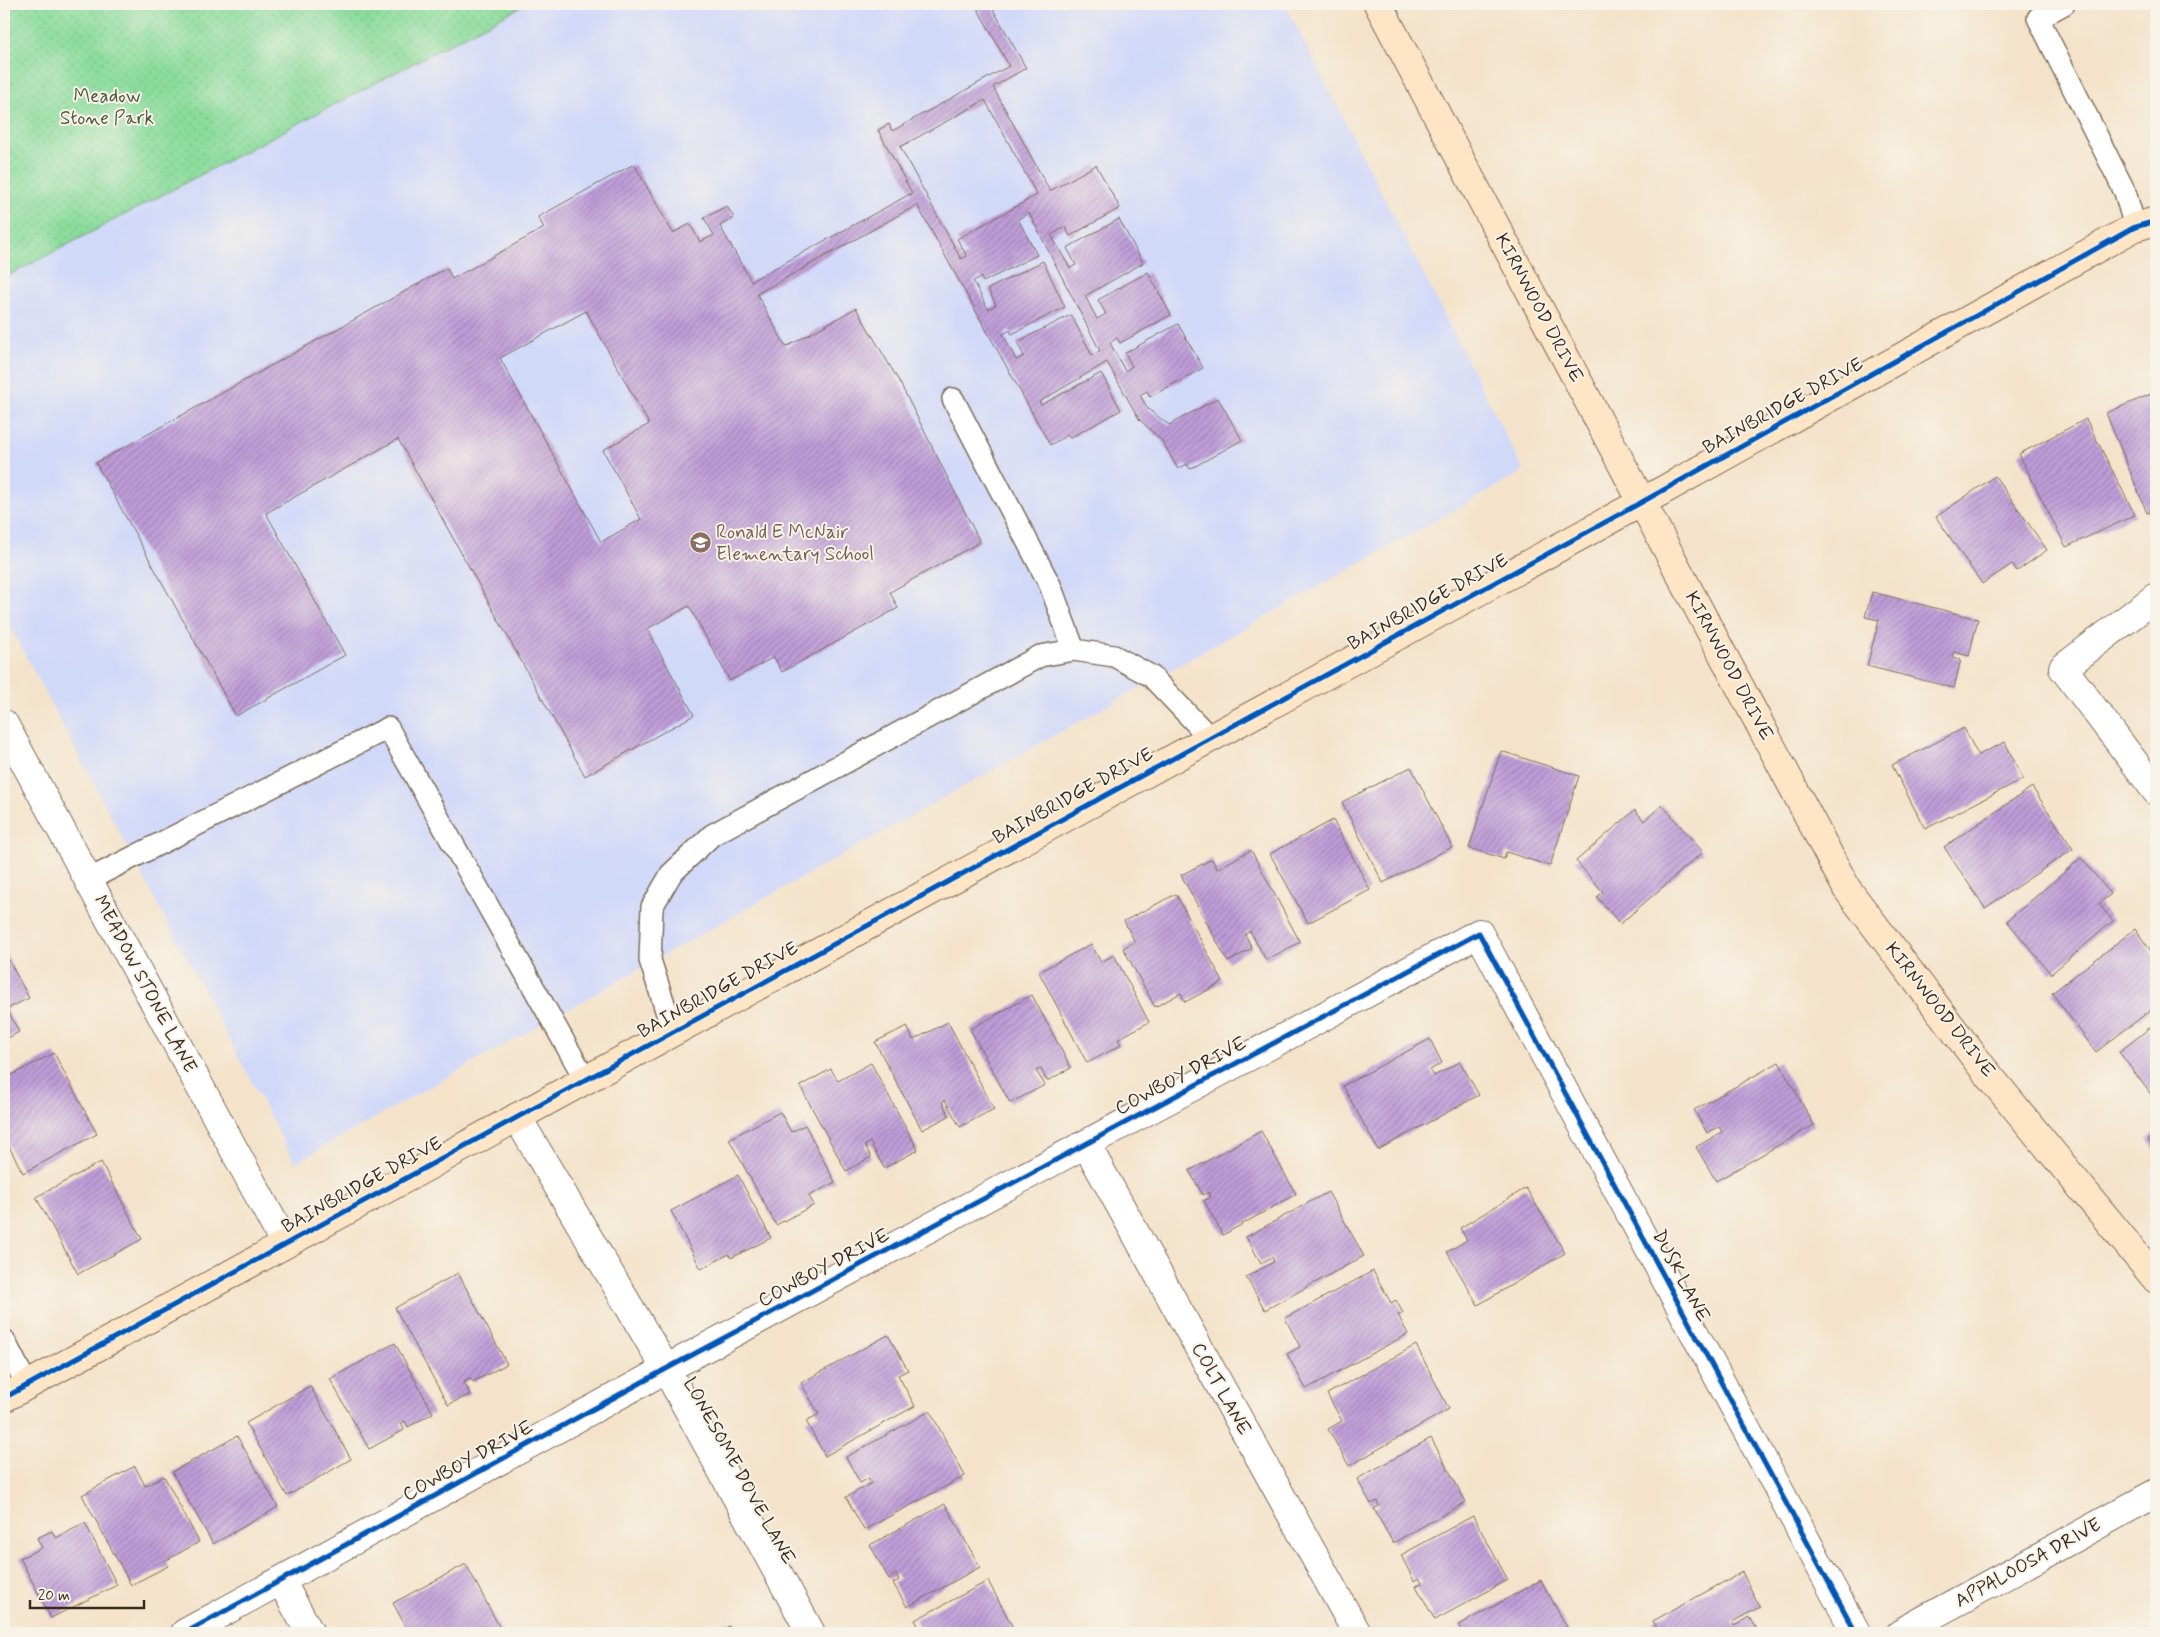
<svg xmlns="http://www.w3.org/2000/svg" width="2160" height="1637" viewBox="0 0 2160 1637" font-family="Mynerve,sans-serif">
  <style>
    .built { fill: #d1d9f9 }
    .park { fill: url(#park-dots); stroke: #62835d }
    .building { fill: url(#building-hatch); fill-rule: evenodd }
    .lines { fill: none; stroke-linecap: round; stroke-linejoin: round }
    .lane-casing { stroke: #7c6b5a; stroke-width: 24 }
    .street-casing { stroke: #7c6b5a; stroke-width: 30 }
    .secondary-casing { stroke: #7c6b5a; stroke-width: 30 }
    .lane { stroke: #fff; stroke-width: 21 }
    .street { stroke: #fff; stroke-width: 28 }
    .secondary { stroke: #fde5c5; stroke-width: 28 }
    .cycleway-casing { stroke: #f7f3e8; stroke-width: 8 }
    .cycleway { stroke: #0057b8; stroke-width: 5 }
    .labels { text-anchor: middle; dominant-baseline: central; stroke-width: 4; stroke-linejoin: round; paint-order: stroke }
    .park-label { font-size: 19px; fill: #4f563e; stroke: #f7f3e8 }
    .street-label { font-size: 19px; fill: #3b2a1e; stroke: #f7f3e8 }
    .education-label { font-size: 19px; fill: #785e54; stroke: #f7f3e8; text-anchor: start }
  </style>
  <defs>
    <pattern id="park-dots" width="8" height="8" patternUnits="userSpaceOnUse" patternTransform="scale(1.25)"><rect width="8" height="8" fill="#8adc9c"/><path d="M2 2h.1M6 6h.1" fill="none" stroke="#78bd86" stroke-width="1.8" stroke-linecap="round"/></pattern>
    <pattern id="building-hatch" width="6" height="6" patternUnits="userSpaceOnUse" patternTransform="scale(1.25)"><rect width="6" height="6" fill="#bf9dd9"/><path d="M-1 1l2-2M0 6l6-6M5 7l2-2" fill="none" stroke="#9c80af"/></pattern>
  </defs>
  <rect width="100%" height="100%" fill="#f7f3e8"/>
  <filter id="ink" filterUnits="userSpaceOnUse"><feTurbulence type="fractalNoise" baseFrequency=".02" numOctaves="2"/><feDisplacementMap in="SourceGraphic" scale="10" xChannelSelector="R" yChannelSelector="G"/><feConvolveMatrix kernelMatrix="1 2 1 2 8 2 1 2 1" color-interpolation-filters="sRGB"/></filter>
  <filter id="wash" filterUnits="userSpaceOnUse"><feTurbulence type="fractalNoise" baseFrequency=".0096" numOctaves="4" result="noise"/><feDisplacementMap in="SourceGraphic" scale="20" xChannelSelector="R" yChannelSelector="G"/><feGaussianBlur stdDeviation="1.12" result="paint"/><feColorMatrix in="noise" values="0 0 0 0 0 0 0 0 0 0 0 0 0 0 0 0 0 1.4 0 .05"/><feComposite in="paint" operator="in"/></filter>
  <g filter="url(#wash)">
    <rect width="100%" height="100%" fill="#f4e3ca"/>
    <!-- built -->
    <path class="built" d="M526 4H1285L1524 471 295 1163 4 615V278Z"/>
    <!-- park -->
    <path class="park" d="M4 4H526L4 278Z"/>
    <g id="blocks">
      <!-- building -->
      <path class="building" d="M975 4H990L1026 68 993 87 1050 191 1096 165 1120 208 1070 236 1065 227 1051 235 1070 268 1076 265 1067 248 1119 219 1143 263 1085 296 1097 319 1106 314 1098 300 1148 272 1171 315 1120 343 1117 338 1110 343 1125 371 1132 366 1125 353 1178 324 1203 368 1150 397 1147 391 1140 395 1148 409 1169 425 1218 398 1242 440 1190 469 1187 464 1178 469 1162 441 1139 419 1107 362 1039 402 1041 405 1101 373 1121 410 1070 438 1068 435 1050 445 917 205 757 294 786 347 856 308 900 383 980 542 890 592 898 608 782 672 774 657 730 681 689 606 647 629 694 715 585 776 398 439 266 513 345 655 236 716 96 463 447 268 452 279 544 228 538 217 634 164 673 233 690 224 700 242 714 235 704 218 727 206 734 218 720 226 751 281 912 193 878 130 889 124 892 131 1009 66ZM985 100 1037 195 957 239 967 256 961 259 900 147ZM1029 213 1100 351 1092 355 1071 315 1017 342 1024 356 1016 360 1003 334 1010 330 1012 334 1065 307 1043 261 988 289 996 305 988 309 973 281 981 277 983 282 1037 255 1018 219ZM586 311 649 424 603 450 641 519 601 542 500 358Z
        M2156 392V509L2147 513 2106 413Z
        M2086 419 2135 515 2066 547 2019 454Z
        M1995 476 2047 550 2017 571 2012 564 1982 584 1936 517Z
        M1872 592 1978 619 1969 656 1954 652 1953 657 1961 659 1954 688 1867 666 1879 620 1865 617Z
        M1964 728 1978 755 2005 742 2023 779 1925 829 1892 765Z
        M1501 751 1579 776 1550 866 1506 852 1504 859 1469 848Z
        M1411 767 1452 847 1383 883 1342 802Z
        M2032 787 2073 849 1985 908 1944 847Z
        M1662 805 1703 852 1620 924 1597 897 1603 892 1576 861 1635 810 1644 821Z
        M1333 820 1370 890 1308 923 1270 854Z
        M1251 850 1300 942 1266 960 1250 931 1245 934 1252 948 1228 962 1181 875 1212 859 1217 869Z
        M2081 858 2111 894 2099 904 2113 921 2051 974 2007 921Z
        M1176 894 1223 982 1185 1002 1181 993 1155 1007 1123 948 1135 942 1124 921Z
        M2135 929 2156 958V1006L2096 1052 2052 993Z
        M1091 944 1101 962 1114 955 1149 1022 1118 1039 1121 1045 1087 1063 1039 972Z
        M4 951 29 998 7 1009 19 1032 4 1040Z
        M1032 995 1071 1068 1047 1081 1041 1069 1036 1071 1045 1085 1010 1103 970 1029Z
        M948 1022 994 1109 960 1127 945 1100 942 1102 949 1116 922 1130 875 1042 907 1026 913 1040Z
        M2156 1023V1101L2119 1052Z
        M1430 1039 1442 1063 1430 1070 1434 1076 1460 1062 1479 1095 1378 1150 1343 1086Z
        M54 1053 97 1134 23 1173 4 1137V1079Z
        M1779 1062 1814 1125 1716 1181 1696 1147 1722 1132 1719 1127 1707 1133 1694 1110Z
        M871 1063 918 1150 884 1168 870 1142 865 1145 871 1157 846 1171 800 1086 831 1069 838 1081Z
        M780 1112 791 1132 805 1125 835 1182 809 1196 814 1205 776 1225 729 1139Z
        M1261 1131 1296 1194 1223 1235 1204 1201 1211 1197 1209 1192 1203 1195 1189 1171Z
        M2156 1132V1151L2147 1139Z
        M101 1162 142 1239 78 1274 36 1197Z
        M738 1175 771 1238 731 1258 729 1254 701 1269 671 1211Z
        M1526 1188 1565 1253 1478 1305 1447 1252 1467 1240 1460 1228Z
        M1328 1192 1364 1256 1265 1310 1246 1277 1274 1262 1272 1257 1261 1263 1246 1237Z
        M1373 1271 1391 1303 1396 1300 1403 1313 1398 1315 1408 1334 1306 1389 1287 1354 1300 1347 1285 1318Z
        M458 1273 507 1364 473 1382 471 1379 464 1382 470 1394 448 1405 395 1308Z
        M888 1335 908 1370 898 1375 915 1406 825 1456 806 1421 819 1414 801 1383Z
        M395 1343 433 1413 408 1427 405 1421 401 1423 404 1430 369 1449 330 1379Z
        M1416 1345 1449 1409 1349 1466 1328 1429 1342 1421 1327 1394Z
        M310 1386 351 1459 287 1496 246 1423Z
        M930 1411 965 1476 864 1530 846 1497 872 1483 869 1478 860 1483 846 1457Z
        M237 1436 278 1507 213 1544 172 1472Z
        M1431 1438 1466 1502 1393 1543 1374 1509 1379 1506 1377 1501 1371 1504 1357 1479Z
        M135 1466 145 1486 164 1476 199 1542 165 1561 168 1566 131 1585 82 1495Z
        M945 1504 980 1567 907 1607 893 1583 899 1580 896 1574 889 1579 870 1545Z
        M1473 1516 1508 1580 1435 1620 1416 1586 1422 1583 1419 1578 1414 1581 1401 1555Z
        M85 1523 117 1585 51 1618 20 1558 42 1548 37 1538 52 1531 56 1538Z
        M466 1564 501 1630 494 1633H409L393 1603Z
        M1742 1572 1760 1607 1732 1622 1734 1626 1750 1617 1759 1633H1660L1653 1621Z
        M1541 1580 1570 1633H1464L1459 1625Z
        M988 1581 1016 1633H922L915 1620Z
        M729 1626 733 1633H715Z"/>
    </g>
  </g>
  <g filter="url(#ink)">
    <use href="#blocks" fill-opacity="0" stroke="#7c6b5a" stroke-width="1"/>
    <g class="lines">
      <defs>
        <path id="lane" d="M2064 4 2038 18 2125 192 2135 227
          M953 399 1050 585 1074 650
          M88 880 388 728 585 1079
          M673 1032 650 960 652 907 671 874 712 835 1040 656 1074 650 1114 656 1151 676 1210 738
          M4 1340 27 1385"/>
        <path id="street" d="M2156 597 2063 668 2156 791
          M4 724 285 1244
          M517 1117 666 1369 811 1633
          M1086 1144 1357 1633
          M281 1581 310 1633
          M185 1633 666 1369 1479 933 1856 1633
          M1900 1633 2156 1493"/>
        <path id="secondary" d="M1378 4 1847 889 1982 1067 2156 1279
          M4 1398 1642 502 2135 227 2156 221"/>
      </defs>
      <!-- lane casing -->
      <use href="#lane" class="lane-casing"/>
      <!-- street casing -->
      <use href="#street" class="street-casing"/>
      <!-- secondary casing -->
      <use href="#secondary" class="secondary-casing"/>
      <!-- lane -->
      <use href="#lane" class="lane"/>
      <!-- street -->
      <use href="#street" class="street"/>
      <!-- secondary -->
      <use href="#secondary" class="secondary"/>
      <defs>
        <path id="cycleway" d="M4 1398 1642 502 2135 227 2156 221
          M185 1633 666 1369 1479 933 1856 1633"/>
      </defs>
      <!-- cycleway casing -->
      <use href="#cycleway" class="cycleway-casing"/>
      <!-- cycleway -->
      <use href="#cycleway" class="cycleway"/>
    </g>
  </g>
  <!-- icons -->
  <defs>
    <symbol id="school-disc" viewBox="-11 -11 22 22"><circle r="9.5" fill="#8d6e63" stroke="#f7f3e8"/><path d="M0-5L7-2L0 1L-7-2ZM-4 1L0 2.5L4 1V4Q0 6-4 4Z" fill="#fff"/></symbol>
  </defs>
  <g fill-rule="evenodd">
    <use href="#school-disc" x="688" y="530" width="25" height="25"/>
  </g>
  <g class="labels">
    <!-- park labels -->
    <g class="park-label">
      <text x="107" y="96">Meadow<tspan x="107" dy="22">Stone Park</tspan></text>
    </g>
    <!-- street labels -->
    <g class="street-label">
      <text transform="translate(1539 308) rotate(62)">KIRNWOOD DRIVE</text>
      <text transform="translate(1783 406) rotate(-29)">BAINBRIDGE DRIVE</text>
      <text transform="translate(1428 602) rotate(-29)">BAINBRIDGE DRIVE</text>
      <text transform="translate(1729 666) rotate(62)">KIRNWOOD DRIVE</text>
      <text transform="translate(1073 796) rotate(-29)">BAINBRIDGE DRIVE</text>
      <text transform="translate(145 984) rotate(62)">MEADOW STONE LANE</text>
      <text transform="translate(718 990) rotate(-29)">BAINBRIDGE DRIVE</text>
      <text transform="translate(1940 1010) rotate(52)">KIRNWOOD DRIVE</text>
      <text transform="translate(1181 1076) rotate(-28)">COWBOY DRIVE</text>
      <text transform="translate(362 1185) rotate(-29)">BAINBRIDGE DRIVE</text>
      <text transform="translate(824 1268) rotate(-28)">COWBOY DRIVE</text>
      <text transform="translate(1681 1276) rotate(62)">DUSK LANE</text>
      <text transform="translate(1221 1389) rotate(61)">COLT LANE</text>
      <text transform="translate(468 1461) rotate(-29)">COWBOY DRIVE</text>
      <text transform="translate(739 1471) rotate(61)">LONESOME DOVE LANE</text>
      <text transform="translate(2028 1563) rotate(-29)">APPALOOSA DRIVE</text>
    </g>
    <!-- education labels -->
    <g class="education-label">
      <text x="716" y="532">Ronald E McNair<tspan x="716" dy="22">Elementary School</tspan></text>
    </g>
  </g>
  <!-- margin -->
  <rect width="2160" height="1637" fill="none" stroke="#f7f3e8" stroke-width="20"/>
  <!-- scale -->
  <path d="M30 1600v8h114v-8" fill="none" stroke="#3b2a1e" stroke-width="2.5"/>
  <text x="38" y="1600" font-size="15" fill="#3b2a1e" stroke="#f7f3e8" stroke-width="4" paint-order="stroke">20 m</text>
</svg>
